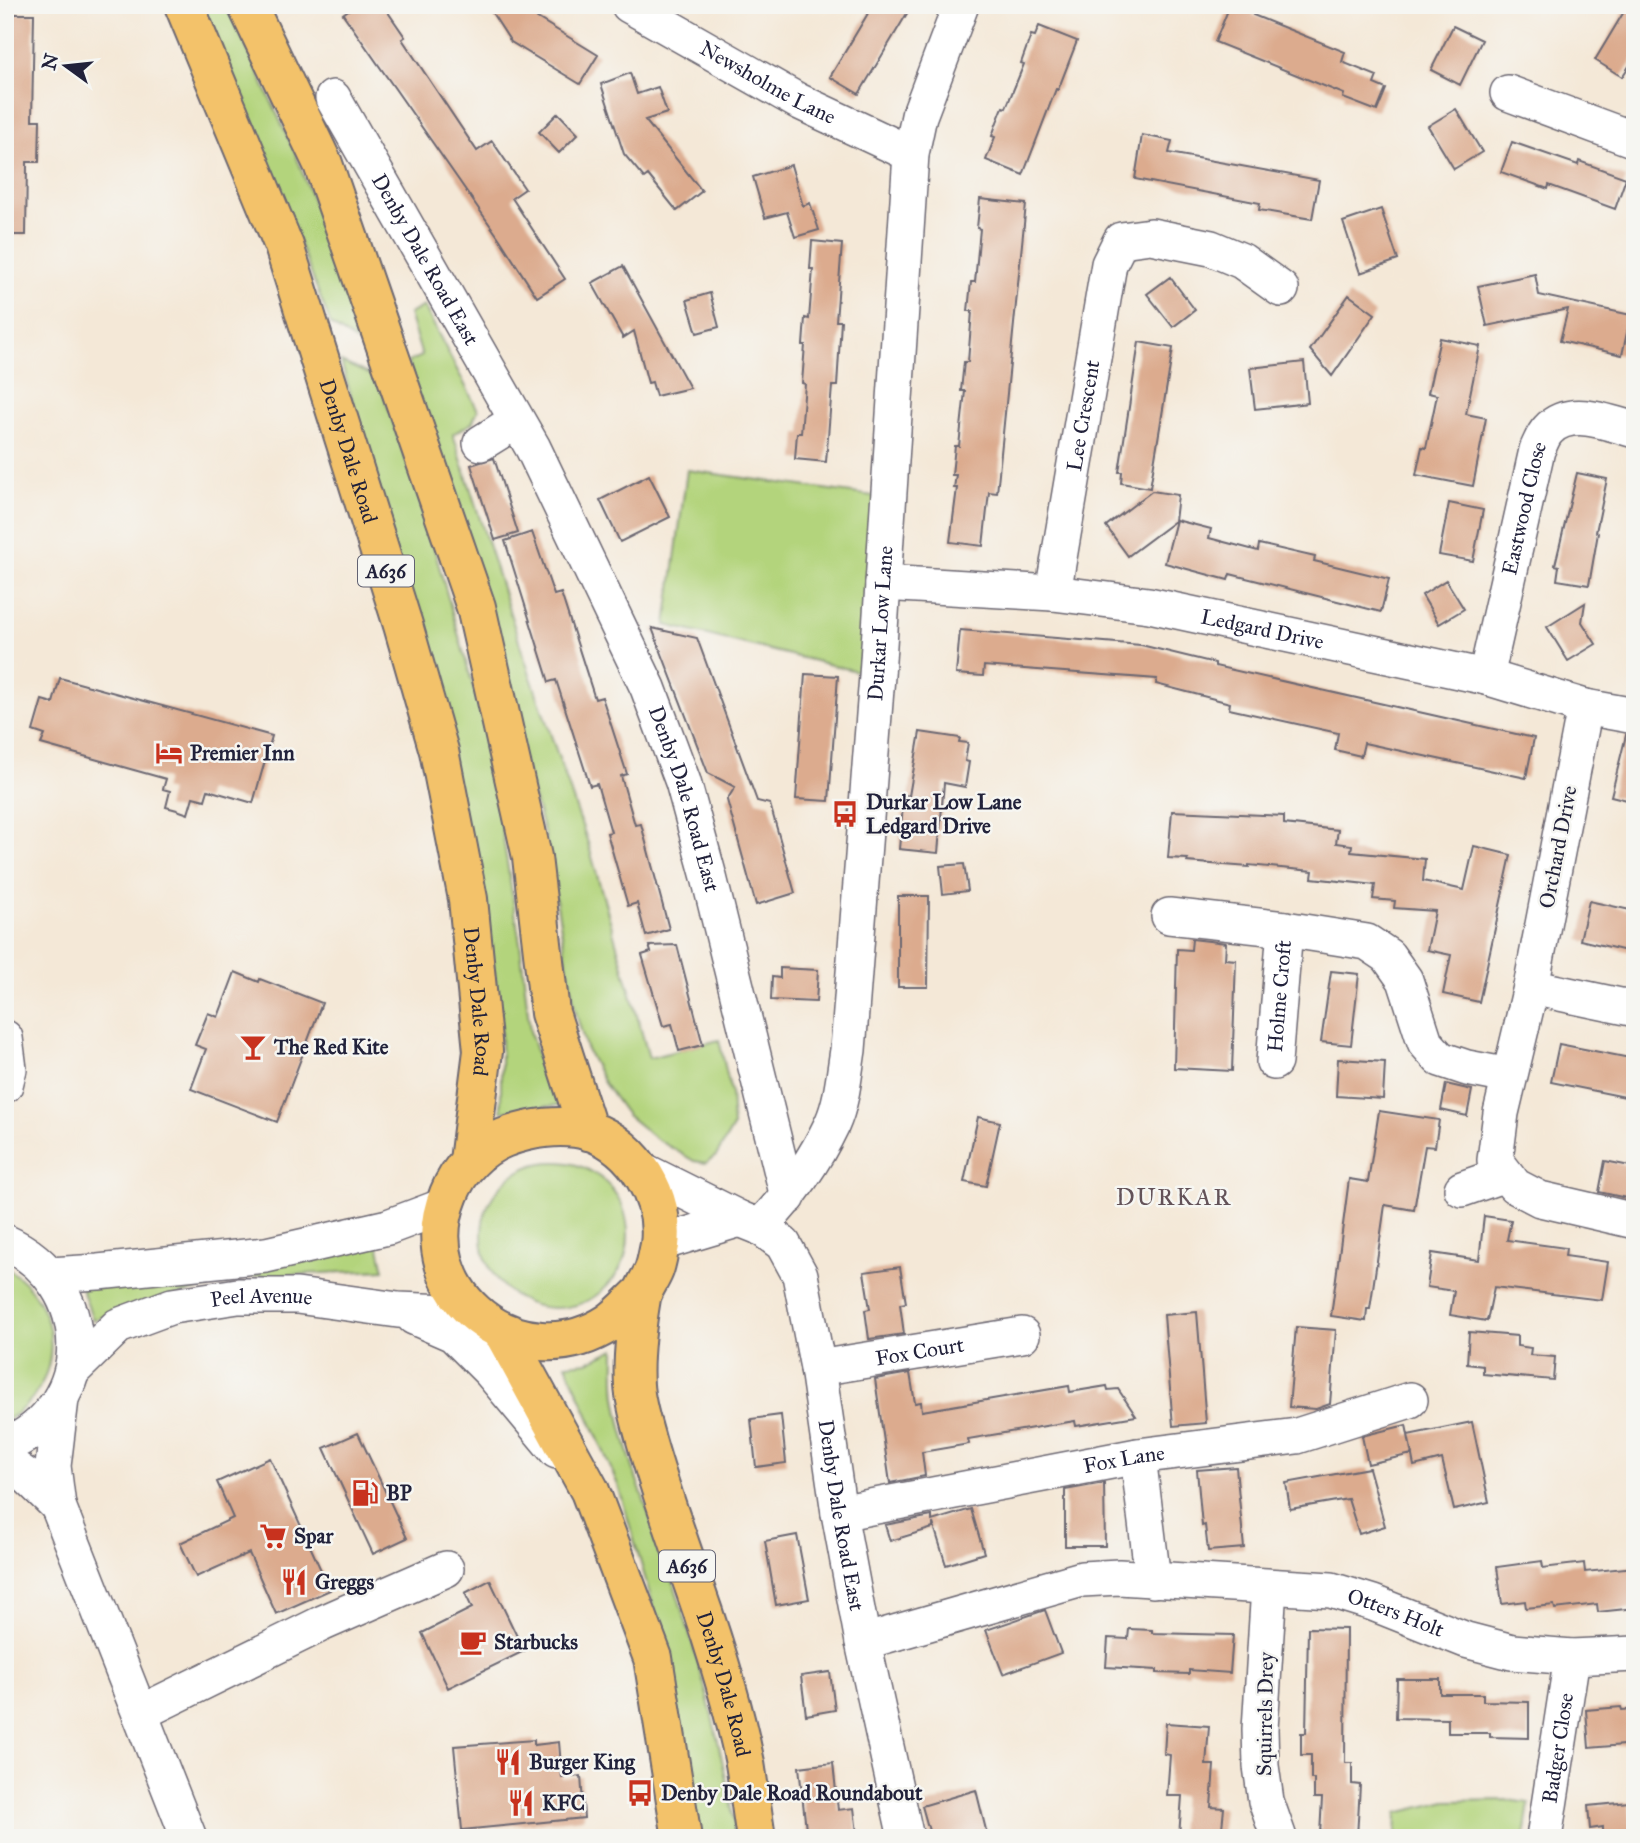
<svg xmlns="http://www.w3.org/2000/svg" width="1640" height="1843" viewBox="0 0 1640 1843" font-family="'IM FELL Great Primer',serif">
  <style>
    .green { fill: #b3d47b; stroke: #6a7b5b; stroke-width: 2 }
    .building { fill: #dcab8e }
    .lines { fill: none; stroke-linecap: round; stroke-linejoin: round }
    .minor-casing { stroke: #6c6772; stroke-width: 38 }
    .major-casing { stroke: #6c6772; stroke-width: 42 }
    .minor { stroke: #fff; stroke-width: 35 }
    .major { stroke: #f3c26a; stroke-width: 38 }
    .labels { text-anchor: middle; dominant-baseline: central; stroke-width: 5; stroke-linejoin: round; paint-order: stroke }
    .shield { fill: #f6f6f2; stroke: #626272; stroke-width: 2 }
    .shield-label { font-size: 19px; font-weight: bold; fill: #22223b }
    .street-label { font-size: 21px; fill: #22223b; stroke: #f6f6f2 }
    .poi-label { font-size: 21px; font-weight: bold; fill: #22223b; stroke: #f6f6f2; text-anchor: start }
    .quarter-label { font-size: 24px; letter-spacing: 2px; fill: #635258; stroke: #f6f6f2 }
  </style>
  <rect width="100%" height="100%" fill="#f6f6f2"/>
  <filter id="ink" filterUnits="userSpaceOnUse"><feTurbulence type="fractalNoise" baseFrequency=".0143" numOctaves="2"/><feDisplacementMap in="SourceGraphic" scale="14" xChannelSelector="R" yChannelSelector="G"/><feConvolveMatrix kernelMatrix="1 2 1 2 8 2 1 2 1" color-interpolation-filters="sRGB"/></filter>
  <filter id="wash" filterUnits="userSpaceOnUse"><feTurbulence type="fractalNoise" baseFrequency=".00686" numOctaves="4" result="noise"/><feDisplacementMap in="SourceGraphic" scale="28" xChannelSelector="R" yChannelSelector="G"/><feGaussianBlur stdDeviation="1.57" result="paint"/><feColorMatrix in="noise" values="0 0 0 0 0 0 0 0 0 0 0 0 0 0 0 0 0 1.4 0 .05"/><feComposite in="paint" operator="in"/></filter>
  <g filter="url(#wash)">
    <rect width="100%" height="100%" fill="#f4e8d7"/>
    <!-- green -->
    <path class="green" d="M201 5H227L295 153 368 349 331 325 290 219Z
      M424 306 478 410 472 423 453 434 522 651 588 843 649 1058 719 1040 731 1092 733 1127 716 1156 706 1163 694 1161 655 1138 627 1115 604 1083 586 1048 575 1009 545 836 408 362 422 356 409 314Z
      M341 362 378 378 424 513 486 732 520 943 530 1031 544 1078 560 1105 501 1111V1014L478 870 377 484Z
      M687 470 888 498 877 676 666 625Z
      M482 1235a73 73 0 1 1 146 0a73 73 0 1 1-146 0Z
      M378 1243 384 1270 241 1277 93 1320 81 1287Z
      M5 1267C65 1304 67 1386 5 1421Z
      M615 1349C615 1364 614 1381 616 1397 626 1463 655 1526 676 1590 703 1672 723 1753 737 1838H699L653 1605 618 1485 566 1364 588 1362Z
      M1507 1800 1529 1803 1524 1838H1396L1397 1813 1446 1801Z"/>
    <g id="blocks">
      <!-- building -->
      <path class="building" d="M355 5H383L405 37 402 39 477 151 492 141 525 189 512 198 565 279 537 297 499 238 343 14Z
        M487 5H516L598 55 580 84 511 42Z
        M873 5H912L859 94 830 77Z
        M1230 5H1257L1253 15 1345 52 1342 62 1377 76 1374 84 1386 89 1377 111 1343 98 1344 94 1215 42Z
        M1628 5H1635V57L1622 77 1595 60Z
        M5 14H34L32 120H40L39 162H27L26 235H5Z
        M1039 26 1077 41 1058 90 1056 89 1023 175 986 160 995 137 992 136 997 122 1003 107 1006 108 1024 64 1021 63 1031 35 1035 36Z
        M1453 26 1482 40 1460 85 1431 70Z
        M630 73 637 94 658 87 667 113 645 120 702 191 677 211 648 175 644 178 624 154 601 84Z
        M1456 109 1482 152 1454 169 1428 126Z
        M558 113 578 134 559 153 539 132Z
        M1142 135 1172 141 1169 153 1319 180 1312 219 1259 210 1260 203 1135 179Z
        M1512 142 1578 165 1579 161 1626 178 1615 209 1549 185 1548 189 1501 172Z
        M791 165 803 206 810 203 819 230 795 237 787 212 765 218 753 177Z
        M980 199 1026 204 997 493 989 492 983 546 950 542 957 488H954L956 475H952L955 446H959L965 391H961L964 362H968L972 311H968L971 282H975L980 229 977 228Z
        M1381 209 1398 260 1360 273 1343 222Z
        M812 241 842 244 836 321H841L837 386H832L826 462 795 459 797 433H801L805 384 802 383 805 345H803L805 318 809 319 813 269H810Z
        M623 266 639 295 690 388 656 396 652 382 648 383 634 331 623 338 592 283Z
        M1535 274 1539 295 1631 315 1622 355 1560 341 1568 309 1487 326 1478 286Z
        M1170 277 1195 310 1173 327 1147 294Z
        M710 293 719 327 697 333 687 300Z
        M1349 295 1375 314 1332 376 1310 350Z
        M1440 338 1480 346 1466 414 1486 418 1473 486 1416 475 1422 447 1426 448 1437 395 1428 393Z
        M1139 342 1173 348 1150 488 1121 483 1122 472H1119Z
        M1304 362 1308 403 1255 409 1250 368Z
        M494 458 518 533 495 540 471 465Z
        M1577 473 1607 479 1596 532 1598 533 1589 585 1557 580 1559 566 1555 565Z
        M649 475 670 517 620 542 600 500Z
        M1152 491 1178 495 1175 521 1128 556 1106 526Z
        M1449 503 1483 510 1473 561 1439 555Z
        M1176 520 1211 529 1209 538 1258 551 1259 544 1315 557 1314 561 1389 579 1381 612 1230 574 1228 580 1165 563Z
        M532 532 554 595 561 593 595 699 602 697 627 774 621 776 635 825 641 824 669 929 646 936 637 903 628 906 607 833 611 832 597 784 590 786 556 680 549 682 505 541Z
        M1446 580 1464 609 1439 624 1422 595Z
        M1585 603 1582 622 1596 644 1568 661 1547 627Z
        M652 628 697 638 757 801 770 804 795 893 756 905 727 800 735 787 708 773Z
        M960 630 1141 645 1215 663V666L1534 738 1526 778 1364 743 1361 756 1335 750 1338 733 1229 709 1230 703 1156 684 1157 679 984 666 983 676 956 674Z
        M805 674 838 676 829 801 796 799Z
        M60 678 272 736 253 803 208 790 205 800 193 797 188 814 177 810 166 807 170 791 163 789 166 779 41 744 45 735 33 731 42 700 53 703Z
        M920 732 960 738 959 742 968 743 965 761 969 762 965 787 944 783 938 853 899 849 904 795 909 796Z
        M1626 735 1635 736V802L1611 796Z
        M1172 811 1284 816V824L1338 830 1336 843 1352 845 1351 852 1425 859 1423 881 1464 890 1474 846 1511 855 1479 1002 1443 994 1451 955 1427 950 1435 911 1394 908 1395 901 1373 899 1375 885 1312 878 1313 871 1249 865V867L1187 862 1188 859 1168 858Z
        M964 864 968 891 943 894 940 866Z
        M898 896H929L928 987H898Z
        M1589 901 1635 911V953L1580 940Z
        M1192 939 1226 943 1225 959 1236 960 1232 1071 1174 1068 1177 949 1191 950Z
        M677 945 703 1045 679 1051 672 1024 663 1026 642 955 651 952 649 946Z
        M780 968 818 970 816 1002 771 1000 772 977 780 978Z
        M1331 971 1359 974 1351 1045 1321 1042Z
        M235 972 259 982 260 979 322 1003 277 1122 191 1089 206 1049 195 1045 208 1013 218 1017Z
        M1559 1044 1635 1059V1099L1551 1082Z
        M1338 1059 1385 1062 1383 1099 1336 1096Z
        M1446 1084 1472 1090 1467 1116 1441 1110Z
        M1379 1111 1439 1120 1435 1147 1425 1146 1414 1210 1385 1205 1370 1309H1367L1366 1321 1331 1316 1349 1179 1368 1182Z
        M978 1117 1000 1122 986 1186 964 1182Z
        M1605 1161 1635 1167 1631 1199 1599 1192Z
        M1484 1216 1511 1220 1507 1240 1566 1248 1565 1256 1608 1262 1602 1300 1494 1287 1487 1321 1450 1315 1454 1291 1427 1287 1432 1253 1479 1260Z
        M900 1267 906 1303 900 1304 904 1334 869 1339 865 1310 870 1309 864 1272Z
        M1197 1312 1206 1423 1173 1426 1164 1315Z
        M1296 1327 1336 1330 1330 1404 1316 1409 1289 1407Z
        M1469 1332 1517 1336V1346L1531 1348 1530 1355 1555 1357 1553 1380 1483 1374V1366L1467 1364Z
        M910 1373 915 1403 921 1402 922 1411 1069 1386 1070 1392 1107 1386 1108 1390 1118 1389 1136 1416 1076 1426 1075 1421 968 1439 969 1444 922 1452 925 1476 890 1483 875 1379Z
        M781 1415 786 1463 756 1467 751 1419Z
        M1472 1422 1489 1502 1454 1510 1442 1459 1414 1466 1408 1435Z
        M1406 1425 1412 1454 1368 1464 1362 1436Z
        M358 1433 407 1538 373 1554 324 1448Z
        M270 1458 330 1590 276 1614 249 1553 196 1577 180 1543 233 1518 217 1482Z
        M1236 1467 1244 1548 1208 1551 1205 1525 1202 1526 1197 1470Z
        M1369 1468 1385 1526 1359 1534 1348 1499 1290 1509 1286 1483Z
        M1104 1483 1105 1546H1065V1490Z
        M971 1509 984 1553 946 1565 933 1523V1528L890 1541 885 1525 932 1516V1521Z
        M797 1535 809 1599 776 1605 765 1541Z
        M1542 1561 1543 1568 1584 1563 1585 1572 1635 1567V1608L1598 1612 1597 1604 1555 1609 1554 1605 1526 1608 1525 1601 1502 1604 1497 1567Z
        M490 1580 524 1651 448 1688 422 1633 472 1608 465 1593Z
        M1045 1610 1061 1653 1003 1674 986 1630Z
        M1308 1628 1346 1629 1345 1763H1352V1784L1360 1785 1357 1837 1320 1834 1322 1798H1314V1779H1311V1755H1301V1733H1306Z
        M1129 1629 1152 1630V1633L1233 1635 1230 1673 1189 1670V1674L1157 1673V1670L1106 1667 1108 1638 1128 1639Z
        M830 1672 835 1710 806 1715 801 1676Z
        M1397 1679H1440V1694H1483V1701L1529 1702V1738L1490 1737V1733H1448V1719L1396 1718Z
        M1621 1707 1622 1710 1635 1709V1744L1589 1748 1586 1710Z
        M1166 1723 1209 1726 1206 1765H1214L1211 1807 1224 1808 1221 1838 1179 1836 1182 1796H1167L1170 1755 1164 1754Z
        M534 1740V1745L559 1742 562 1778 581 1776 584 1818 462 1830 454 1746Z
        M833 1763 838 1810 854 1808 857 1833 807 1838 799 1767Z
        M976 1790 988 1838H931L922 1806Z
        M1629 1802 1633 1838H1603V1827L1590 1829 1588 1806Z"/>
    </g>
  </g>
  <g filter="url(#ink)">
    <use href="#blocks" fill-opacity="0" stroke="#6c6772" stroke-width="2"/>
    <g class="lines">
      <defs>
        <g id="minor">
          <path id="s1" d="M629 5 798 101 911 154"/>
          <path d="M1508 93 1635 140"/>
          <path id="s2" d="M333 98 533 448 648 688 683 782 709 877 788 1197"/>
          <path d="M481 443 516 421"/>
          <path id="s3" d="M883 583 1053 593 1149 605 1486 677 1585 707 1635 716"/>
          <path id="s4" d="M1053 593 1109 264 1121 240 1151 236 1211 248 1242 261 1281 289"/>
          <path id="s5" d="M1486 677 1537 450C1540 444 1543 435 1548 430 1570 406 1609 423 1635 430"/>
          <path d="M1585 707 1531 987 1501 1113 1495 1160 1515 1186 1540 1199 1635 1221"/>
          <path d="M1169 916 1285 929 1367 942 1388 956 1405 980 1425 1042 1440 1059 1467 1068 1509 1076"/>
          <path d="M1531 987 1635 1009"/>
          <path d="M5 1038 9 1069 5 1085"/>
          <path id="s6" d="M1274 1062 1285 929"/>
          <path id="s7" d="M640 1169 740 1219 760 1227 783 1244 800 1275 818 1368 839 1513 863 1642 906 1838"/>
          <path d="M1462 1189 1505 1174"/>
          <path id="s8" d="M760 1227C789 1197 814 1162 832 1124 842 1102 844 1075 848 1050L877 676 911 154 919 116 961 5"/>
          <path d="M5 1242C97 1283 99 1406 5 1446"/>
          <path d="M660 1243 740 1219"/>
          <path d="M50 1275 98 1272 266 1255 388 1227 444 1206"/>
          <path d="M414 1317 453 1334 491 1372 557 1451"/>
          <path id="s9" d="M818 1368 1022 1335"/>
          <path id="s10" d="M72 1371 118 1326 172 1306 238 1296H297L398 1310 473 1313"/>
          <path d="M61 1399 53 1466 58 1506 189 1838"/>
          <path d="M1138 1456 1153 1580"/>
          <path d="M5 1461 29 1478 58 1506"/>
          <path id="s11" d="M839 1513 1138 1456 1297 1436 1410 1400"/>
          <path d="M1269 1587 1260 1729 1261 1766 1266 1801 1279 1838"/>
          <path id="s12" d="M863 1642 1082 1579 1119 1577 1331 1590 1373 1603 1466 1640 1512 1652 1572 1657 1635 1654"/>
          <path d="M140 1713 323 1623 446 1569"/>
          <path id="s13" d="M1544 1838 1572 1657"/>
        </g>
        <g id="major">
          <path id="s14" d="M184 5 284 246 403 625 439 751 468 899 483 1051 469 1161"/>
          <path d="M247 5 323 164 476 607 532 857 550 1013 588 1131"/>
          <path id="s15" d="M642 1293C631 1303 621 1315 609 1323 521 1380 408 1294 449 1194 459 1169 479 1148 504 1138 529 1128 563 1123 590 1131 635 1146 666 1198 660 1245 658 1253 657 1262 654 1270 650 1280 643 1288 641 1298 636 1327 632 1356 634 1385 635 1403 641 1422 646 1440 660 1490 678 1539 695 1589 715 1646 733 1704 745 1763 749 1788 752 1813 756 1838"/>
          <path d="M504 1334 590 1491 653 1658 682 1838"/>
        </g>
      </defs>
      <!-- minor casing -->
      <use href="#minor" class="minor-casing"/>
      <!-- major casing -->
      <use href="#major" class="major-casing"/>
      <!-- minor -->
      <use href="#minor" class="minor"/>
      <!-- major -->
      <use href="#major" class="major"/>
    </g>
  </g>
  <!-- icons -->
  <defs>
    <symbol id="hotel-bare" viewBox="-9 -9 18 18"><path d="M-6-4.5h1.5V1H6V5H4.5V3h-9V5H-6ZM-4 0a1.8 1.8 0 1 1 3.6 0ZM.5 0V-2.5h3Q6-2.5 6 0Z" fill="#c8321e" stroke="#f6f6f2" stroke-width="2.5" paint-order="stroke"/></symbol>
    <symbol id="bus-bare" viewBox="-9 -9 18 18"><path d="M-5-6H5V4H4V6H2V4H-2V6H-4V4H-5ZM-3.5-4V0h7V-4ZM-3.5 1.2v1.5H-2V1.2ZM2 1.2v1.5H3.5V1.2Z" fill="#c8321e" stroke="#f6f6f2" stroke-width="2.5" paint-order="stroke"/></symbol>
    <symbol id="bar-bare" viewBox="-9 -9 18 18"><path d="M-6-5H6L.8 .8V4.5H3.5V6h-7V4.5H-.8V.8Z" fill="#c8321e" stroke="#f6f6f2" stroke-width="2.5" paint-order="stroke"/></symbol>
    <symbol id="fuel-bare" viewBox="-9 -9 18 18"><path d="M-5.5-6h7V0h2V4h1.3V-2.5L3-4.5l.8-.8L6-3V5H2.5V1h-1V6h-7ZM-4.2-4.7v3.2H.2V-4.7Z" fill="#c8321e" stroke="#f6f6f2" stroke-width="2.5" paint-order="stroke"/></symbol>
    <symbol id="supermarket-bare" viewBox="-9 -9 18 18"><path d="M-6-5.5h2.5l.6 2H6L4.5 2H-2.5L-4.4-4H-6ZM-1.5 3.2a1.3 1.3 0 1 0 .1 0ZM3 3.2a1.3 1.3 0 1 0 .1 0Z" fill="#c8321e" stroke="#f6f6f2" stroke-width="2.5" paint-order="stroke"/></symbol>
    <symbol id="restaurant-bare" viewBox="-9 -9 18 18"><path d="M-5-6h1v4h1v-4h1v4h1v-4h1v5L-1.5 .5V6h-2V.5L-5-1ZM5-6V6H3V1.5H1.5Q1.5-4 5-6Z" fill="#c8321e" stroke="#f6f6f2" stroke-width="2.5" paint-order="stroke"/></symbol>
    <symbol id="cafe-bare" viewBox="-9 -9 18 18"><path d="M-5.5-4.5H6V0H3Q3 3.5 0 3.5H-2.5Q-5.5 3.5-5.5 0ZM3-3.2v2h1.7v-2ZM-6 4.5H4V6H-6Z" fill="#c8321e" stroke="#f6f6f2" stroke-width="2.5" paint-order="stroke"/></symbol>
  </defs>
  <g fill-rule="evenodd">
    <use href="#hotel-bare" x="150" y="734" width="38" height="38"/>
    <use href="#bus-bare" x="826" y="795" width="38" height="38"/>
    <use href="#bar-bare" x="234" y="1028" width="38" height="38"/>
    <use href="#fuel-bare" x="346" y="1474" width="38" height="38"/>
    <use href="#supermarket-bare" x="254" y="1517" width="38" height="38"/>
    <use href="#restaurant-bare" x="275" y="1563" width="38" height="38"/>
    <use href="#cafe-bare" x="454" y="1623" width="38" height="38"/>
    <use href="#restaurant-bare" x="489" y="1743" width="38" height="38"/>
    <use href="#bus-bare" x="621" y="1774" width="38" height="38"/>
    <use href="#restaurant-bare" x="502" y="1784" width="38" height="38"/>
  </g>
  <g class="labels">
    <!-- shield labels -->
    <g class="shield">
      <rect x="358" y="555.5" width="56" height="31" rx="5"/>
      <rect x="659" y="1550.5" width="56" height="31" rx="5"/>
    </g>
    <g class="shield-label">
      <text x="386" y="571">A636</text>
      <text x="687" y="1566">A636</text>
    </g>
    <!-- street labels -->
    <g class="street-label">
      <text stroke="none"><textPath href="#s1" startOffset="159">Newsholme Lane</textPath></text>
      <text stroke="none"><textPath href="#s2" startOffset="186">Denby Dale Road East</textPath></text>
      <text stroke="none"><textPath href="#s4" startOffset="180">Lee Crescent</textPath></text>
      <text stroke="none"><textPath href="#s14" startOffset="476">Denby Dale Road</textPath></text>
      <text stroke="none"><textPath href="#s5" startOffset="173">Eastwood Close</textPath></text>
      <text stroke="none"><textPath href="#s8" startOffset="630">Durkar Low Lane</textPath></text>
      <text stroke="none"><textPath href="#s3" startOffset="383">Ledgard Drive</textPath></text>
      <text stroke="none"><textPath href="#s2" startOffset="786">Denby Dale Road East</textPath></text>
      <text transform="translate(1558 847) rotate(-79)">Orchard Drive</text>
      <text stroke="none"><textPath href="#s6" startOffset="66">Holme Croft</textPath></text>
      <text stroke="none"><textPath href="#s14" startOffset="1043">Denby Dale Road</textPath></text>
      <text stroke="none"><textPath href="#s10" startOffset="212">Peel Avenue</textPath></text>
      <text stroke="none"><textPath href="#s9" startOffset="103">Fox Court</textPath></text>
      <text stroke="none"><textPath href="#s11" startOffset="290">Fox Lane</textPath></text>
      <text stroke="none"><textPath href="#s7" startOffset="441">Denby Dale Road East</textPath></text>
      <text stroke="none"><textPath href="#s12" startOffset="546">Otters Holt</textPath></text>
      <text stroke="none"><textPath href="#s15" startOffset="1088">Denby Dale Road</textPath></text>
      <text transform="translate(1265 1714) rotate(-89)">Squirrels Drey</text>
      <text stroke="none"><textPath href="#s13" startOffset="91">Badger Close</textPath></text>
    </g>
    <!-- poi labels -->
    <g class="poi-label">
      <text x="190" y="753">Premier Inn</text>
      <text x="866" y="802">Durkar Low Lane<tspan x="866" dy="24">Ledgard Drive</tspan></text>
      <text x="274" y="1047">The Red Kite</text>
      <text x="386" y="1493">BP</text>
      <text x="294" y="1536">Spar</text>
      <text x="315" y="1582">Greggs</text>
      <text x="494" y="1642">Starbucks</text>
      <text x="529" y="1762">Burger King</text>
      <text x="661" y="1793">Denby Dale Road Roundabout</text>
      <text x="542" y="1803">KFC</text>
    </g>
    <!-- quarter labels -->
    <g class="quarter-label">
      <text x="1174" y="1197">DURKAR</text>
    </g>
  </g>
  <!-- margin -->
  <rect width="1640" height="1843" fill="none" stroke="#f6f6f2" stroke-width="28"/>
  <!-- north arrow -->
  <g transform="translate(66 66) rotate(285)" stroke="#f6f6f2" stroke-width="5" paint-order="stroke">
  <path d="M0-5L12 26L0 18L-12 26Z" fill="#22223b"/>
  <text y="-10" font-size="19" font-weight="bold" text-anchor="middle" fill="#22223b">N</text>
  </g>
</svg>
